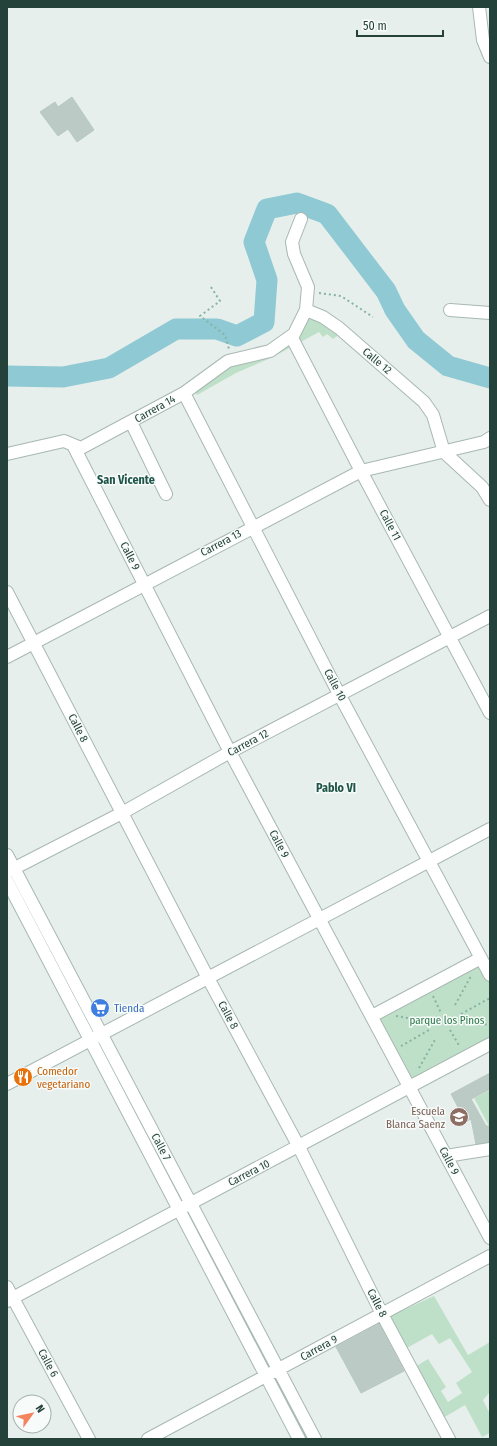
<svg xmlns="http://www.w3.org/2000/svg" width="497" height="1446" viewBox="0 0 497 1446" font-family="'Fira Sans Condensed',sans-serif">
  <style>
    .green { fill: #bfe0c8 }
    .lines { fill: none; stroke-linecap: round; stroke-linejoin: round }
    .river { stroke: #8ec9d4; stroke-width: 21 }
    .building { fill: #bbcac4; stroke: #b8c9c2 }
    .minor-casing { stroke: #a8b8b2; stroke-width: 14 }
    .path { stroke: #86b3a5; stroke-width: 2; stroke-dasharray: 2 3; stroke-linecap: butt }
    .minor { stroke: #fff; stroke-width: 12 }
    .labels { text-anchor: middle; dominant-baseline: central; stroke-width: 3; stroke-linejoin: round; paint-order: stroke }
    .street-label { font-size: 11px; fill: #24423a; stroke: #f7fbf9 }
    .shop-label { font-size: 11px; fill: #366cbe; stroke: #f7fbf9; text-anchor: start }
    .park-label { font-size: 11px; fill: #2d7a4b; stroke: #f7fbf9 }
    .food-label { font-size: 11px; fill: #c56008; stroke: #f7fbf9; text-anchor: start }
    .education-label { font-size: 11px; fill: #785e54; stroke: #f7fbf9; text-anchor: end }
    .neighbourhood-label { font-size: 12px; font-weight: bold; fill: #1f5548; stroke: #f7fbf9 }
  </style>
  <rect width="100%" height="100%" fill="#e6efeb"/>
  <!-- green -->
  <path class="green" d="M309 316 341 333 333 339 327 334 323 337 319 332 273 357 236 373 197 395 193 388 231 362 271 353Z
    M480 962 490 981V1038L411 1079 377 1016Z
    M101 1044 183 1198 178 1201 97 1046Z
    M490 1090V1126H489L474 1098Z
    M190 1212 272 1364 265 1367 185 1214Z
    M434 1296 468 1355 490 1342V1392L483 1400 490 1414V1433L482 1437 465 1405 443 1418 415 1367 428 1359 446 1387 441 1391 448 1402 462 1393 456 1383 472 1372 450 1338 439 1344 432 1334 405 1349 388 1317Z
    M280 1382 310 1439H304L275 1385Z"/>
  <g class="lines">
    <!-- river -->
    <path class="river" d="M7 376 63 377 109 368 176 329H217L237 336 264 322 267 280 254 242 267 209 297 203 327 214 386 291 395 310 416 340 448 366 490 378"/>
  </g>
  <!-- building -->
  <path class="building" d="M72 97 94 130 77 142 68 129 58 136 40 112 55 102 58 107Z
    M490 1073V1089L471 1099 486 1126H490V1142L476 1144 471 1119 466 1122 451 1094Z
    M379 1324 404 1371 361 1393 336 1347Z"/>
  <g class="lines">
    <defs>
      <path id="minor" d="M479 7 483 40 490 57
        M301 219 292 242 294 254 308 287 306 310 323 317 339 328 424 402 433 415 444 452 482 487 490 500
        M450 310 490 313
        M291 336 361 471 490 713
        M184 393 339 694 490 975
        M131 422 166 494
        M74 447 230 752 490 1238
        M7 454 64 441 81 448 184 393 228 361 270 351 294 334 306 310
        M7 592 208 978 299 1147 382 1314 449 1439
        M7 657 361 471 484 442 490 438
        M7 855 315 1439
        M7 872 122 813 230 752 490 616
        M7 881 299 1439
        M372 1016 481 958
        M7 1084 490 829
        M446 1156 490 1149
        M7 1287 89 1439
        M7 1301 490 1044
        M148 1439 490 1256"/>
    </defs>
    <!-- minor casing -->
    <use href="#minor" class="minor-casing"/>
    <!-- path -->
    <path class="path" d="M211 287 220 301 200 316 225 335 229 349
      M319 293 341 296 373 317
      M433 996 441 1013
      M455 1005 471 976
      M461 1014 490 998
      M396 1016 426 1021
      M465 1021 490 1025
      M450 1030 460 1047
      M401 1046 431 1029
      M419 1068 436 1038"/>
    <!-- minor -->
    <use href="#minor" class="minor"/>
  </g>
  <!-- icons -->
  <defs>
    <symbol id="supermarket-disc" viewBox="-11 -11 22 22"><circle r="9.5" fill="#3f7fe0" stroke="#f7fbf9"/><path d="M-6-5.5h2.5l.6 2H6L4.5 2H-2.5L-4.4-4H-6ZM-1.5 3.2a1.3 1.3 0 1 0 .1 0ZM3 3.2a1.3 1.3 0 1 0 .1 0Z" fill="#fff"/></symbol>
    <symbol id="restaurant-disc" viewBox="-11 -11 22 22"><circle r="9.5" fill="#e8710a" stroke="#f7fbf9"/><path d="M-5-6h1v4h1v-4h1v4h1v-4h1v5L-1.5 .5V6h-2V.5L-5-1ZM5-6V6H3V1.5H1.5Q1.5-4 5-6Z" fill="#fff"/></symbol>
    <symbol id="school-disc" viewBox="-11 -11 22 22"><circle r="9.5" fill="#8d6e63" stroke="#f7fbf9"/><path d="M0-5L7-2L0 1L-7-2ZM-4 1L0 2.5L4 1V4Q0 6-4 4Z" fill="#fff"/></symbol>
  </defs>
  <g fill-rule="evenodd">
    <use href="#supermarket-disc" x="89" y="997" width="22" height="22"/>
    <use href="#restaurant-disc" x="12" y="1066" width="22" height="22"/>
    <use href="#school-disc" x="448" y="1106" width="22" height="22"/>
  </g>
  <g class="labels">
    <!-- street labels -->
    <g class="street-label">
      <text transform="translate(377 361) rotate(40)">Calle 12</text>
      <text transform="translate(155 409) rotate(-29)">Carrera 14</text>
      <text transform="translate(390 525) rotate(62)">Calle 11</text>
      <text transform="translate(221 543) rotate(-28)">Carrera 13</text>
      <text transform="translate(130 556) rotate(63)">Calle 9</text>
      <text transform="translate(335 685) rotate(62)">Calle 10</text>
      <text transform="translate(78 728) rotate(63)">Calle 8</text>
      <text transform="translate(248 743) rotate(-28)">Carrera 12</text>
      <text transform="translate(279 844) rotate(62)">Calle 9</text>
      <text transform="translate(228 1015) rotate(62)">Calle 8</text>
      <text transform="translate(161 1147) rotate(62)">Calle 7</text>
      <text transform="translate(449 1161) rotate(62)">Calle 9</text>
      <text transform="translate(249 1173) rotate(-27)">Carrera 10</text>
      <text transform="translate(377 1303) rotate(63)">Calle 8</text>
      <text transform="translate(319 1348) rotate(-29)">Carrera 9</text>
      <text transform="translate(48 1363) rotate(62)">Calle 6</text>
    </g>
    <!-- shop labels -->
    <g class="shop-label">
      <text x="114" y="1008">Tienda</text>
    </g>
    <!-- park labels -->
    <g class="park-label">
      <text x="447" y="1020">parque los Pinos</text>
    </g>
    <!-- food labels -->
    <g class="food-label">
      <text x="37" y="1071">Comedor<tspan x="37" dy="13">vegetariano</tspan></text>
    </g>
    <!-- education labels -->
    <g class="education-label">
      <text x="445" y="1111">Escuela<tspan x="445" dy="13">Blanca Saenz</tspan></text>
    </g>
    <!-- neighbourhood labels -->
    <g class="neighbourhood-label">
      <text x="126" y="480">San Vicente</text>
      <text x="336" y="788">Pablo VI</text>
    </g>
  </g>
  <!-- border -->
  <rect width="497" height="1446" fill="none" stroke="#24423a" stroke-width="16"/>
  <!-- north arrow -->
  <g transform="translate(32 1414) rotate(57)"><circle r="19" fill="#f7fbf9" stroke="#a3b1ad"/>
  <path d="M0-3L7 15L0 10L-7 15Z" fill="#f4845f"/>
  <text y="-6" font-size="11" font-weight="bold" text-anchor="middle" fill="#24423a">N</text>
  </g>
  <!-- scale -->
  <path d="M357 30v6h86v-6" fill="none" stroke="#24423a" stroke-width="2"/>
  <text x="363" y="30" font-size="12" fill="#24423a" stroke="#f7fbf9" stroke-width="3" paint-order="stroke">50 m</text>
</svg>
